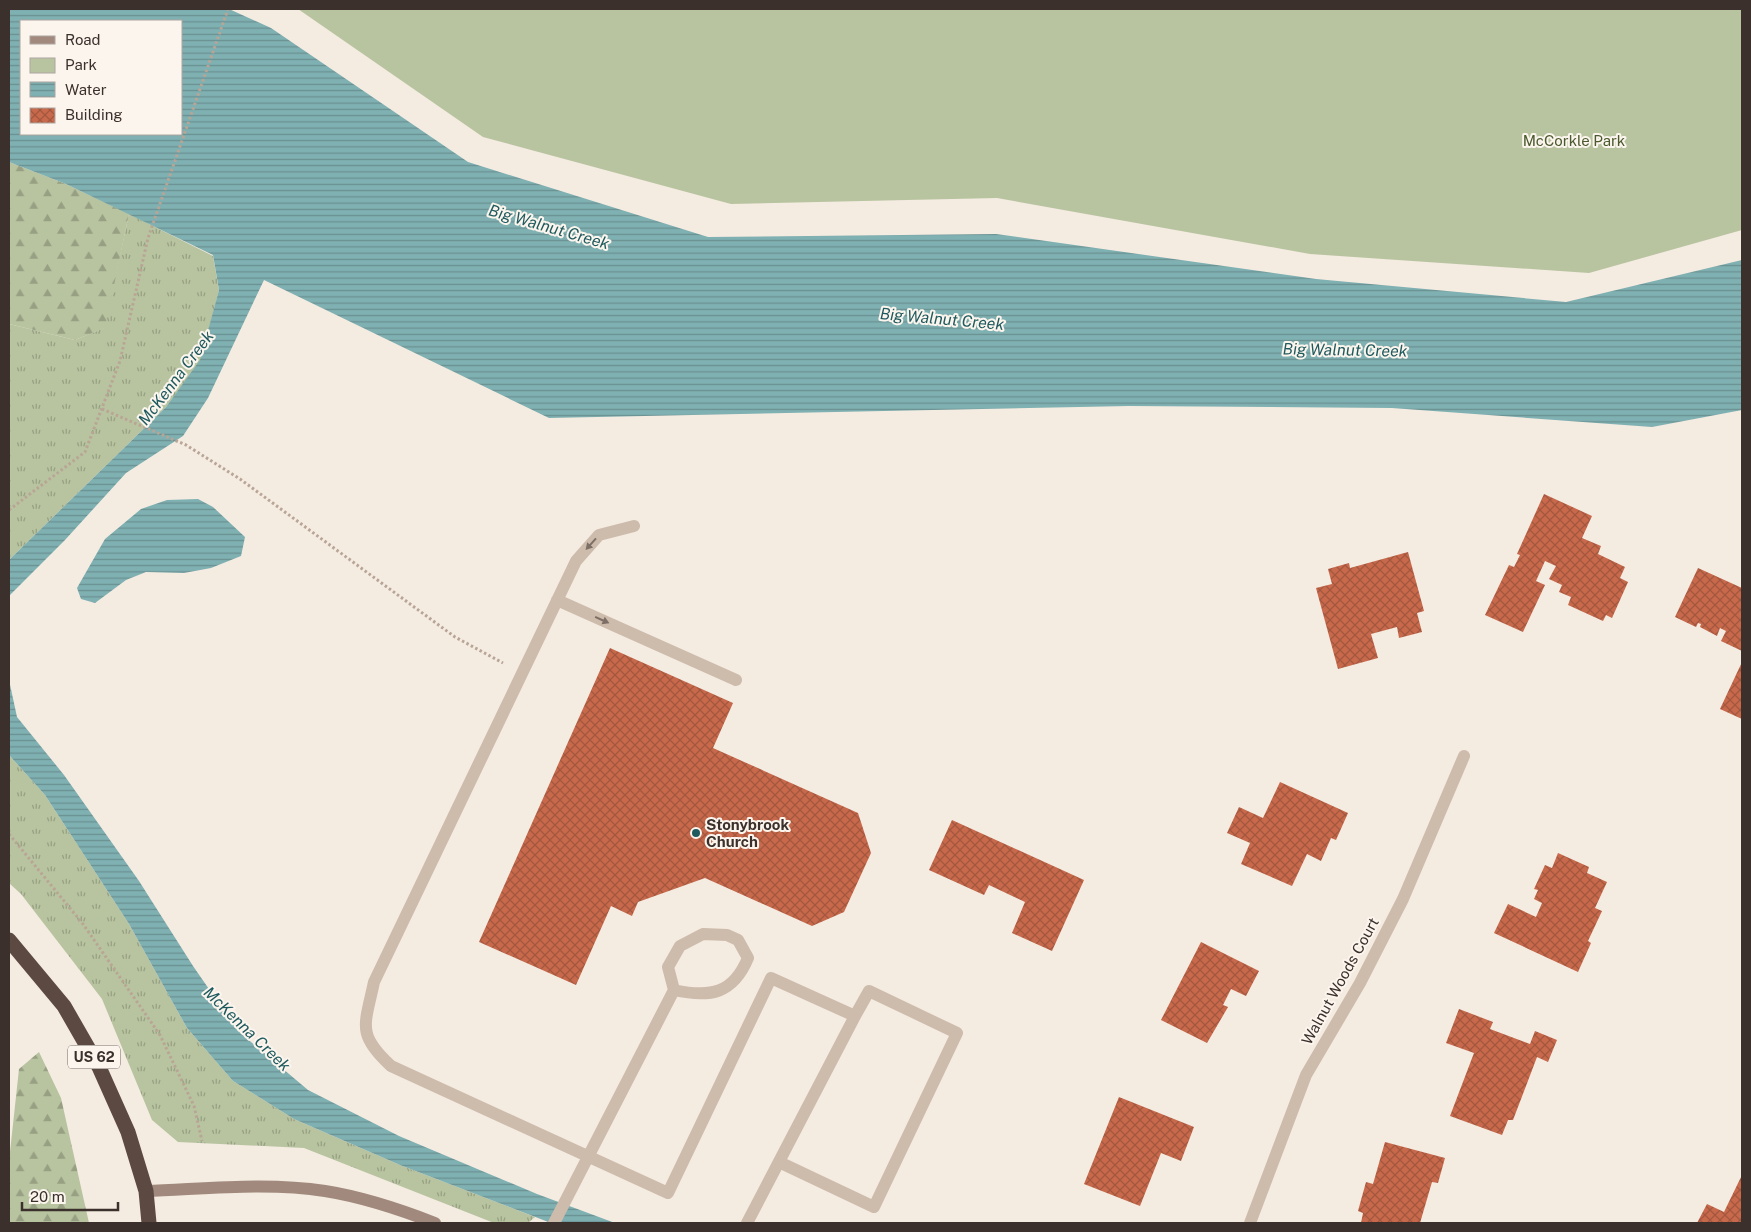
<svg xmlns="http://www.w3.org/2000/svg" width="1751" height="1232" viewBox="0 0 1751 1232" font-family="'Public Sans',sans-serif">
  <style>
    .grass { fill: url(#grass-tufts) }
    .forest { fill: url(#forest-firs) }
    .park { fill: #b8c4a0 }
    .water { fill: url(#water-rules); fill-rule: evenodd }
    .building { fill: url(#building-cross-hatch) }
    .lines { fill: none; stroke-linecap: round; stroke-linejoin: round }
    .path { stroke: #b9a596; stroke-width: 3; stroke-dasharray: 2.5 2.5; stroke-linecap: butt }
    .lane { stroke: #cdbbac; stroke-width: 12 }
    .street { stroke: #cdbbac; stroke-width: 12 }
    .secondary { stroke: #a18a7d; stroke-width: 12 }
    .highway { stroke: #5c4a42; stroke-width: 15 }
    .oneway { fill: #7d6f65 }
    .poi-dot { fill: #1f5a5e; stroke: #fbf5ee; stroke-width: 2 }
    .labels { text-anchor: middle; dominant-baseline: central; stroke-width: 4; stroke-linejoin: round; paint-order: stroke }
    .shield { fill: #fbf5ee; stroke: #756b66; stroke-width: 1 }
    .shield-label { font-size: 14px; font-weight: bold; fill: #3b302b }
    .park-label { font-size: 15px; fill: #4a5a2e; stroke: #fbf5ee }
    .poi-label { font-size: 15px; font-weight: bold; fill: #3b302b; stroke: #fbf5ee; text-anchor: start }
    .street-label { font-size: 15px; fill: #3b302b; stroke: #fbf5ee }
    .water-label { font-size: 16px; font-style: italic; fill: #1f5a5e; stroke: #fbf5ee }
  </style>
  <defs>
    <pattern id="grass-tufts" width="24" height="20" patternUnits="userSpaceOnUse" patternTransform="scale(1.25)"><rect width="24" height="20" fill="#b8c4a0"/><path d="M3 7l-1-3M5 7V3M7 7l1-3M15 17l-1-3M17 17v-4M19 17l1-3" fill="none" stroke="#97a083"/></pattern>
    <pattern id="forest-firs" width="22" height="20" patternUnits="userSpaceOnUse" patternTransform="scale(1.25)"><rect width="22" height="20" fill="#b8c4a0"/><path d="M5 1l3.5 6h-7zM16 11l3.5 6h-7z" fill="#97a083"/></pattern>
    <pattern id="water-rules" width="6" height="5" patternUnits="userSpaceOnUse" patternTransform="scale(1.25)"><rect width="6" height="5" fill="#7fb0b2"/><path d="M0 2.5h6" fill="none" stroke="#699091"/></pattern>
    <pattern id="building-cross-hatch" width="8" height="8" patternUnits="userSpaceOnUse" patternTransform="scale(1.25)"><rect width="8" height="8" fill="#c8694b"/><path d="M0 0l8 8M0 8l8-8" fill="none" stroke="#a4573f"/></pattern>
  </defs>
  <rect width="100%" height="100%" fill="#f4ebe1"/>
  <!-- grass -->
  <path class="grass" d="M129 214 213 256 219 290 201 360 166 407 9 560V324L75 340 104 328Z
    M9 755 45 795 129 924 187 1028 233 1081 294 1119 400 1165 535 1217 528 1223H494L304 1148 178 1142 152 1120 102 999 21 894 9 883Z"/>
  <!-- forest -->
  <path class="forest" d="M9 162 66 184 129 214 105 328 75 340 9 324Z
    M39 1052 61 1098 89 1223H9V1161L19 1069Z"/>
  <!-- park -->
  <path class="park" d="M298 9H1742V230L1589 273 1310 254 997 198 731 204 483 137Z"/>
  <!-- water -->
  <path class="water" d="M9 9H229L271 28 468 162 708 237 996 234 1316 279 1566 302 1742 260V410L1652 427 1392 408 1129 406 549 418 264 280 208 398 183 436 126 473 65 540 9 596V560L166 407 200 360 219 290 213 255 66 184 9 162ZM21 21H181V134H21Z
    M198 499 213 507 245 537 241 556 211 568 184 573 146 572 126 580 95 603 81 599 77 588 105 539 141 509 167 500Z
    M9 680 17 717 64 775 139 881 193 966 238 1031 308 1090 399 1136 537 1194 615 1223H551L400 1165 294 1119 233 1081 187 1028 129 924 45 795 9 755Z"/>
  <!-- building -->
  <path class="building" d="M1544 494 1592 516 1582 538 1601 546 1598 554 1625 567 1620 578 1628 582 1612 618 1606 615 1603 621 1568 605 1571 597 1559 592 1562 585 1549 579 1556 566 1545 561 1536 581 1545 585 1523 632 1485 615 1509 565 1514 567 1520 555 1517 554Z
    M1408 552 1424 611 1417 613 1422 632 1399 638 1397 627 1371 634 1378 658 1338 669 1316 588 1332 584 1328 569 1349 563 1350 568Z
    M1698 568 1742 588V651L1721 641 1726 631 1720 628 1717 636 1700 627 1701 624 1698 623 1696 627 1675 617Z
    M610 648 733 703 713 748 858 813 871 853 844 912 812 926 705 878 638 902 632 916 611 906 576 985 479 942Z
    M1742 662V719L1720 709Z
    M1280 782 1348 813 1336 840 1331 838 1321 861 1307 854 1292 886 1241 864 1250 843 1227 833 1239 807 1263 818Z
    M952 820 1084 880 1052 951 1012 933 1025 902 989 885 984 895 929 870Z
    M1558 853 1589 867 1587 873 1607 882 1595 908 1602 911 1588 941 1591 943 1578 972 1494 933 1508 904 1536 917 1542 903 1534 899 1538 890 1534 889 1545 865 1552 868Z
    M1201 942 1259 971 1246 996 1231 989 1223 1005 1228 1007 1207 1043 1161 1020Z
    M1459 1009 1493 1022 1490 1029 1530 1044 1535 1031 1557 1040 1548 1062 1537 1057 1513 1120H1508L1502 1135 1450 1116 1474 1053 1446 1043Z
    M1119 1097 1194 1127 1181 1161 1161 1153 1140 1206 1084 1184Z
    M1385 1142 1445 1158 1438 1183 1432 1182 1420 1223H1361L1363 1213 1358 1211 1366 1182 1373 1184Z
    M1742 1175V1223H1697L1707 1204 1724 1212Z"/>
  <g class="lines">
    <!-- path -->
    <path class="path" d="M102 409 186 445 240 479 455 637 503 663
      M9 510 85 452 120 361 148 238 228 9
      M9 834 83 924 160 1035 194 1106 202 1141"/>
    <!-- lane -->
    <path class="lane" d="M634 526 599 535 576 561 374 982C365 1025 356 1034 391 1066L668 1193 771 978 855 1016 747 1223
      M557 600 736 680
      M779 1162 874 1207 957 1033 869 991 855 1016
      M554 1223 674 990 668 967 680 946 703 934 727 935 738 940 748 958C733 994 710 998 674 990"/>
    <!-- street -->
    <path class="street" d="M1250 1223 1306 1075 1360 983 1403 899 1464 756"/>
    <!-- secondary -->
    <path class="secondary" d="M146 1191C205 1189 267 1182 325 1191 363 1197 399 1209 435 1223"/>
    <!-- highway -->
    <path class="highway" d="M9 940 64 1006 99 1067 128 1132 146 1191 149 1223"/>
  </g>
  <!-- one-way arrows -->
  <defs><path id="oneway-solid" d="M-6-.8H1V-3.2L6.5 0L1 3.2V.8H-6Z" transform="scale(1.25)"/></defs>
  <g class="oneway">
    <use href="#oneway-solid" transform="translate(591 544) rotate(132)"/>
    <use href="#oneway-solid" transform="translate(602 620) rotate(24)"/>
  </g>
  <!-- markers -->
  <circle class="poi-dot" cx="696" cy="833" r="5"/>
  <g class="labels">
    <!-- shield labels -->
    <rect class="shield" x="68" y="1045.5" width="52" height="23" rx="4"/>
    <g class="shield-label">
      <text x="94" y="1057">US 62</text>
    </g>
    <!-- park labels -->
    <g class="park-label">
      <text x="1574" y="140">McCorkle Park</text>
    </g>
    <!-- poi labels -->
    <g class="poi-label">
      <text x="706" y="824">Stonybrook<tspan x="706" dy="17">Church</tspan></text>
    </g>
    <!-- street labels -->
    <g class="street-label">
      <text transform="translate(1340 981) rotate(-61)">Walnut Woods Court</text>
    </g>
    <!-- water labels -->
    <g class="water-label">
      <text transform="translate(549 227) rotate(16)">Big Walnut Creek</text>
      <text transform="translate(942 319) rotate(5)">Big Walnut Creek</text>
      <text transform="translate(1345 350) rotate(1)">Big Walnut Creek</text>
      <text transform="translate(176 378) rotate(-53)">McKenna Creek</text>
      <text transform="translate(247 1029) rotate(44)">McKenna Creek</text>
    </g>
  </g>
  <!-- border -->
  <rect width="1751" height="1232" fill="none" stroke="#3b302b" stroke-width="20"/>
  <!-- legend -->
  <rect x="20" y="20" width="162" height="115" fill="#fbf5ee" stroke="#aea6a0"/>
  <rect x="30" y="36" width="25" height="8" fill="#a18a7d" stroke="#aea6a0"/>
  <text x="65" y="45" font-size="15" fill="#3b302b">Road</text>
  <rect x="30" y="58" width="25" height="15" fill="#b8c4a0" stroke="#aea6a0"/>
  <text x="65" y="70" font-size="15" fill="#3b302b">Park</text>
  <rect x="30" y="82" width="25" height="15" fill="url(#water-rules)" stroke="#aea6a0"/>
  <text x="65" y="95" font-size="15" fill="#3b302b">Water</text>
  <rect x="30" y="108" width="25" height="15" fill="url(#building-cross-hatch)" stroke="#aea6a0"/>
  <text x="65" y="120" font-size="15" fill="#3b302b">Building</text>
  <!-- scale -->
  <path d="M22 1202v8h96v-8" fill="none" stroke="#3b302b" stroke-width="2.5"/>
  <text x="30" y="1202" font-size="15" fill="#3b302b" stroke="#fbf5ee" stroke-width="4" paint-order="stroke">20 m</text>
</svg>
